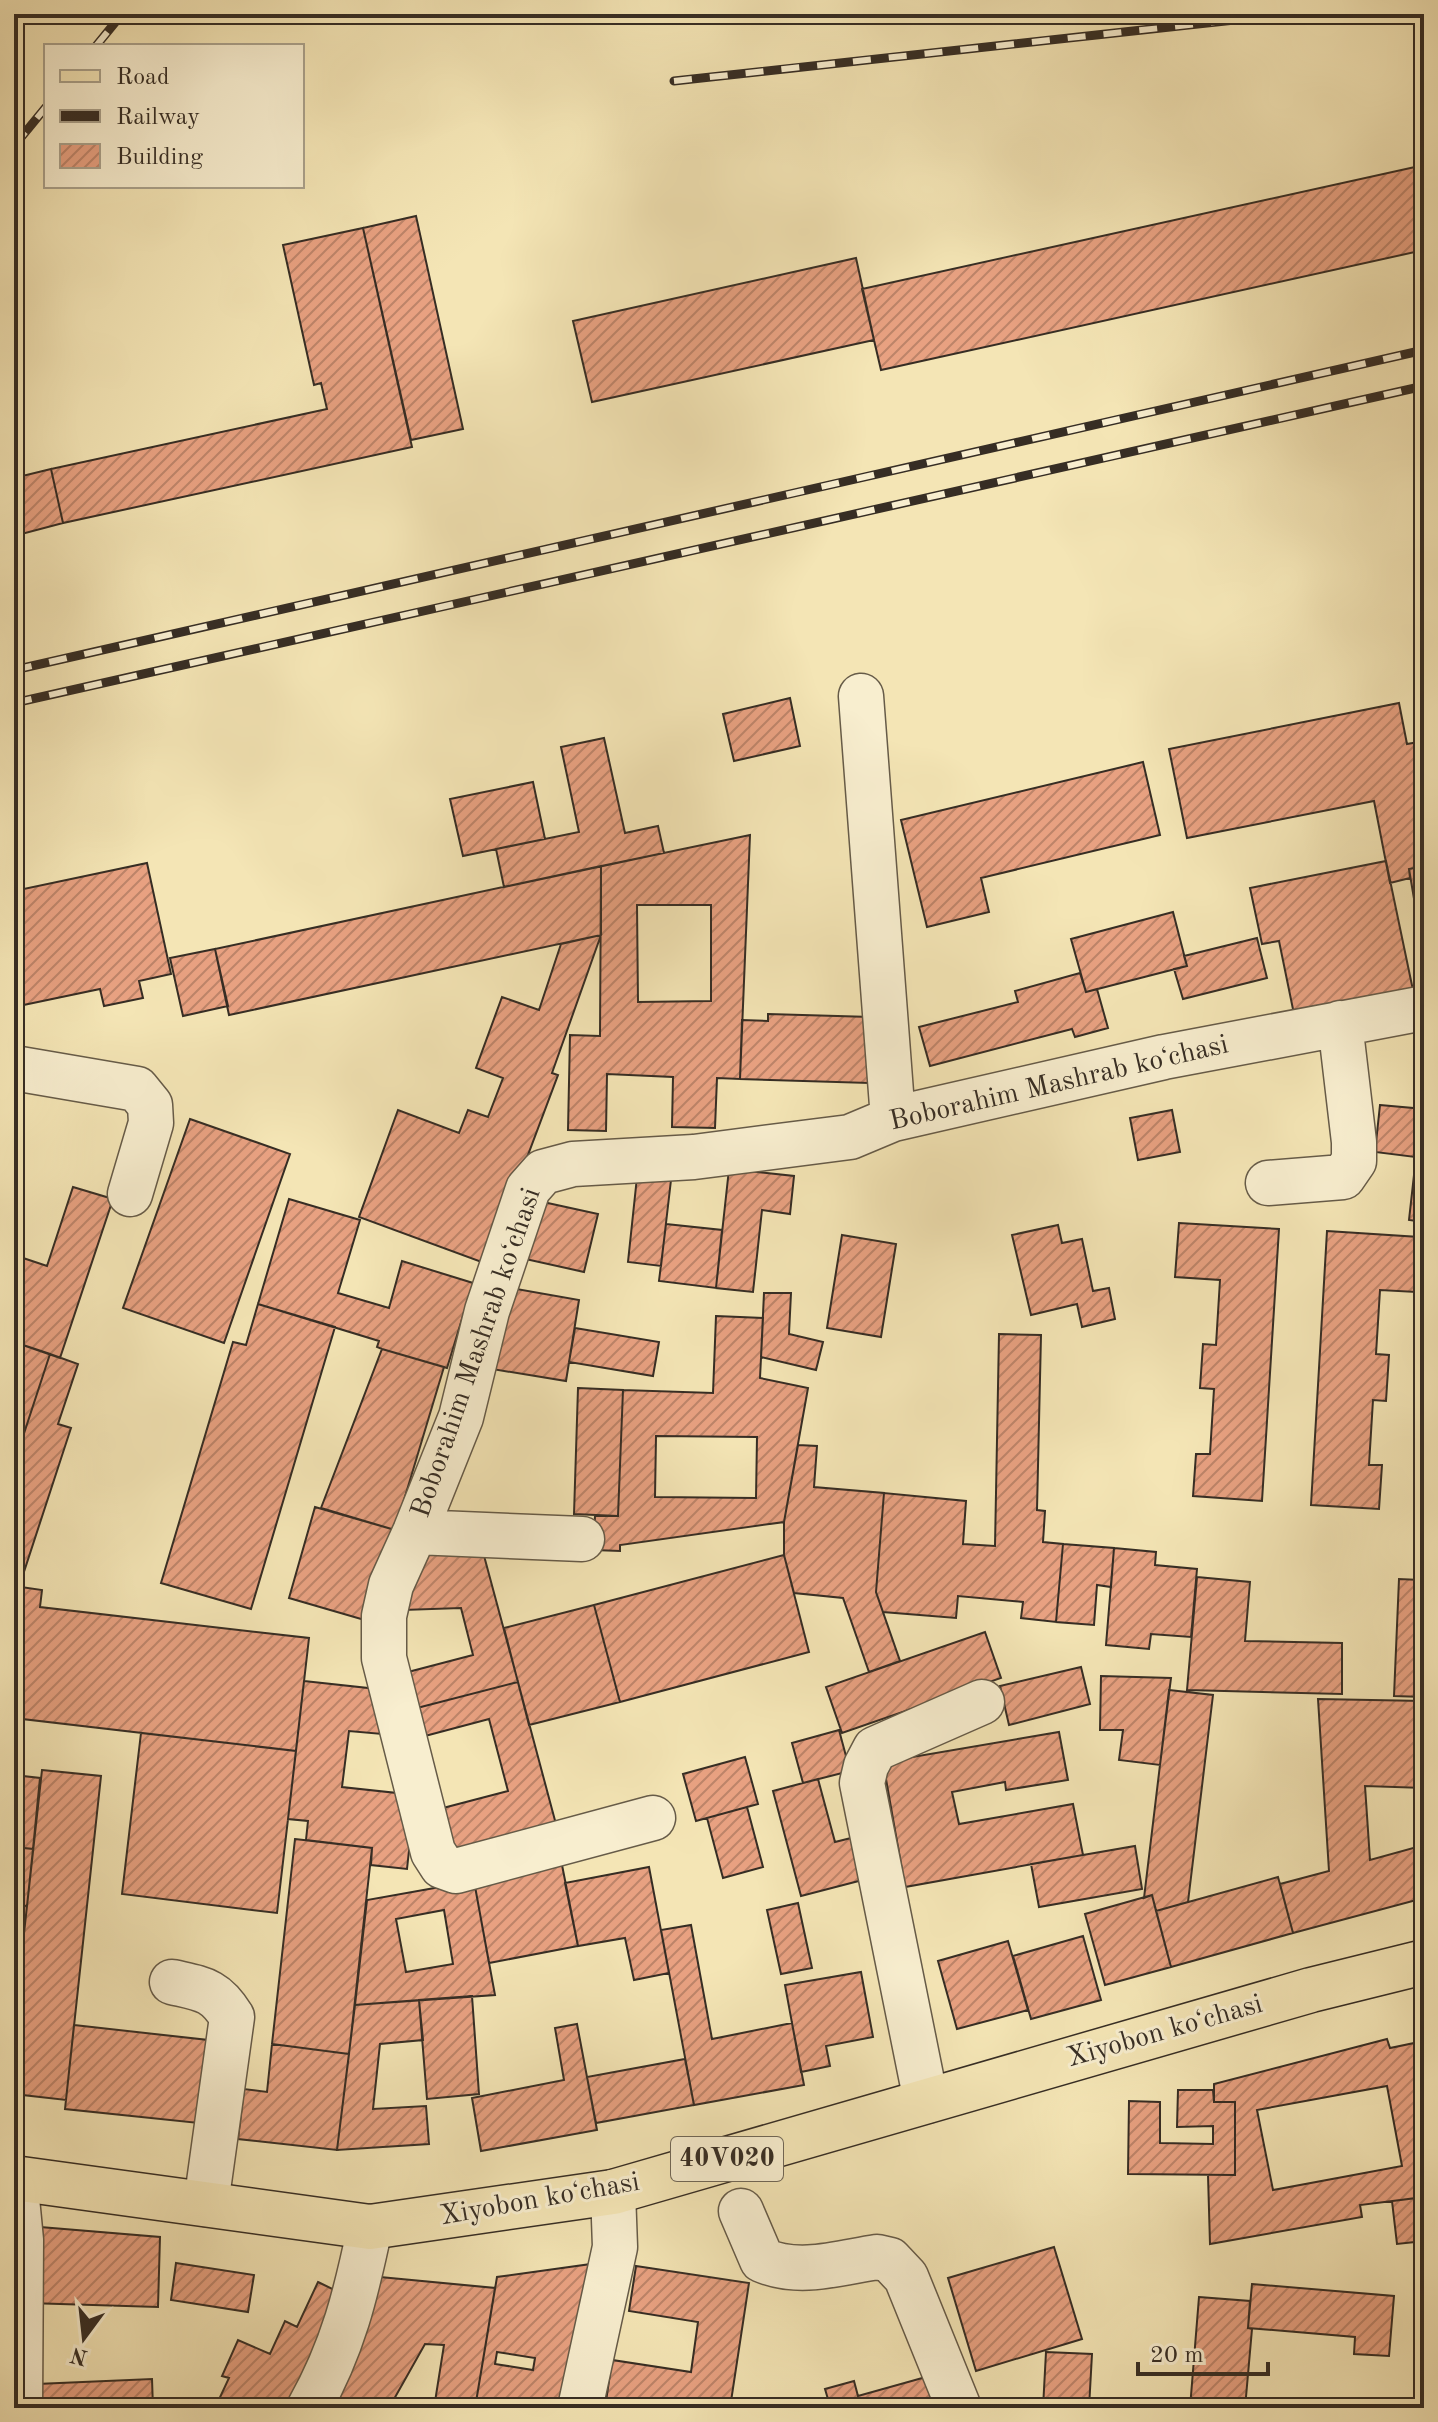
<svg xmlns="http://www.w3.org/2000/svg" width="1438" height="2422" viewBox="0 0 1438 2422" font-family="'Old Standard TT',serif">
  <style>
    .building { fill: url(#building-hatch); stroke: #362d24; stroke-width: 2; fill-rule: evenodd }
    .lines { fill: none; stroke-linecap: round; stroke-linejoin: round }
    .minor-casing { stroke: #665b48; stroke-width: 47 }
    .major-casing { stroke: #362d24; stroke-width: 47 }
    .minor { stroke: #f8eecf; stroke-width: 44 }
    .major { stroke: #f4e5b5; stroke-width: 44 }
    .rail-casing { stroke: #362d24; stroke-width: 9 }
    .rail { stroke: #f8eecf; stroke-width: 6; stroke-dasharray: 18; stroke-linecap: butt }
    .labels { text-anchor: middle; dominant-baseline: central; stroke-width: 6; stroke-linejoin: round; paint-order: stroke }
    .shield { fill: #f8eecf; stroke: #706757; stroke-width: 2 }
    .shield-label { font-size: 26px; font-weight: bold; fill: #362d24 }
    .street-label { font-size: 28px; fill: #362d24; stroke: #f8eecf }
  </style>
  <defs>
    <pattern id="building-hatch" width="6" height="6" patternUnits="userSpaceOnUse" patternTransform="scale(2)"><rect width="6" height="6" fill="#e8a181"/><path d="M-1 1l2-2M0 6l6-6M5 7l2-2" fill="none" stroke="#bd8469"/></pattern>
  </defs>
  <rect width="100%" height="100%" fill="#f4e5b5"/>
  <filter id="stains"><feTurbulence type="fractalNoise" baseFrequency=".0025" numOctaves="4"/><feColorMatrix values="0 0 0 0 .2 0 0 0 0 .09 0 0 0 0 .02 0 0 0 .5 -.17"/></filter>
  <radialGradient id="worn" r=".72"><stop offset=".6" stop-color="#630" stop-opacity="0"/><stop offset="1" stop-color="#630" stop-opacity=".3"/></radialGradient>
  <!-- building -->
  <path class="building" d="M1424 165V250L881 370 862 289Z
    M416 216 463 429 411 440 363 228Z
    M363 228 412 447 63 523 51 469 327 409 321 383 314 385 283 245Z
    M856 258 874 340 592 402 573 321Z
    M51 469 63 523 14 536V478Z
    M790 698 800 746 734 761 723 714Z
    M1399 703 1407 744 1424 741V791L1420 792 1424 812V866L1409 869 1410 878 1390 883 1374 801 1187 838 1169 749Z
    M604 738 625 833 658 826 664 853 504 887 496 849 579 832 561 747Z
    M1143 762 1160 835 981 878 989 912 927 927 901 820Z
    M533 782 545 839 463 856 450 799Z
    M750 835 740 1079 717 1078 715 1128 672 1127 673 1077 607 1074 606 1131 568 1130 570 1035 600 1036 601 866ZM637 905H711V1001L638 1002Z
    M1386 861 1414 995 1295 1019 1279 941 1262 944 1250 888Z
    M147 863 171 974 139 981 143 998 104 1006 100 989 14 1007V891Z
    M601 866V935L229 1015 215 949Z
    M1424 866V958L1409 869Z
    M1173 912 1187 966 1086 992 1071 939Z
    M601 935 552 1073 558 1075 487 1264 359 1217 398 1110 459 1133 468 1110 488 1117 503 1078 476 1068 502 997 539 1010 561 944Z
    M1257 938 1267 978 1183 999 1174 969 1187 966 1184 956Z
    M215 949 228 1006 183 1016 170 958Z
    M1080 973 1086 992 1097 989 1108 1028 1075 1037 1072 1029 930 1066 919 1027 1018 1002 1015 991Z
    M768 1014 871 1017 869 1083 740 1079 742 1020 768 1021Z
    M1380 1105 1424 1109V1222L1409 1220 1416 1157 1375 1152Z
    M1172 1110 1180 1152 1138 1160 1130 1118Z
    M190 1119 290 1154 224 1343 123 1308Z
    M729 1169 794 1176 790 1214 762 1210 753 1292 716 1288Z
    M637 1177 671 1180 661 1266 628 1262Z
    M73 1187 113 1199 60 1358 14 1342V1255L47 1266Z
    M289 1199 360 1220 338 1293 389 1308 402 1261 473 1283 447 1368 382 1349 377 1347 379 1341 258 1304Z
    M534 1200 598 1214 584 1272 521 1258Z
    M1179 1223 1279 1229 1262 1501 1193 1496 1196 1454H1210L1214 1389 1200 1388 1203 1344 1216 1345 1220 1280 1175 1277Z
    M666 1224 722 1230 716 1288 659 1281Z
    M1058 1225 1062 1243 1082 1239 1093 1291 1109 1288 1115 1319 1082 1327 1077 1304 1031 1315 1012 1235Z
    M1327 1231 1419 1237 1416 1292 1380 1290 1376 1354 1389 1355 1386 1401 1373 1400 1369 1465H1382L1379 1509 1311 1505Z
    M842 1235 896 1244 881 1337 827 1328Z
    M505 1287 579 1300 566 1381 492 1369Z
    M764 1293H791L789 1334 823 1342 816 1370 761 1357Z
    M258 1304 335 1327 251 1609 161 1583 233 1342 246 1345Z
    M716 1316 763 1318 760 1378 808 1388 784 1522 620 1545V1551L594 1550 595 1515 618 1516 623 1390 713 1393ZM656 1436 757 1437 756 1498 655 1497Z
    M575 1328 659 1342 653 1376 569 1362Z
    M999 1334 1041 1335 1037 1510 1045 1511 1043 1542 1063 1544 1056 1622 1021 1618 1023 1602 958 1596 956 1618 883 1612 876 1592 884 1493 966 1501 963 1544 995 1546Z
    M14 1342 50 1354 14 1464Z
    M382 1349 444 1367 395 1530 321 1508Z
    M50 1354 78 1364 58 1424 71 1428 19 1587 14 1586V1464Z
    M578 1388 623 1390 618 1516 574 1514Z
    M798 1445 817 1446 814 1487 884 1493 876 1592 900 1661 869 1672 843 1598 794 1593 784 1555V1522Z
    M315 1507 395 1530 368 1621 289 1598Z
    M1424 1511V1697L1394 1696 1399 1579 1421 1580Z
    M1063 1544 1114 1548 1111 1587 1097 1585 1094 1625 1056 1622Z
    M1114 1548 1156 1552 1155 1565 1197 1569 1191 1637 1151 1634 1149 1649 1106 1645Z
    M483 1552 518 1682 417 1708 408 1672 473 1655 461 1608 403 1610 416 1554Z
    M784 1555 809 1652 620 1702 594 1605Z
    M1197 1577 1250 1582 1245 1641 1342 1643V1694L1187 1690Z
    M14 1586 42 1590 40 1607 309 1638 296 1751 14 1718Z
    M594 1605 620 1702 529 1725 504 1628Z
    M985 1632 1001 1678 842 1733 826 1687Z
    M1081 1667 1090 1704 1009 1725 1000 1686Z
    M1101 1676 1171 1678 1160 1765 1119 1760 1123 1730H1100Z
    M304 1681 386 1690 382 1734 349 1731 342 1787 415 1795 407 1869 371 1865 372 1848 306 1840 308 1821 288 1819Z
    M518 1682 557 1828 456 1854 443 1808 508 1791 489 1719 425 1736 417 1708Z
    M1169 1690 1213 1695 1188 1902 1156 1911 1152 1895 1144 1898Z
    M1318 1699 1424 1701V1788L1365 1786 1370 1860 1424 1845V1898L1293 1933 1280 1884 1329 1871Z
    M839 1730 850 1771 803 1783 792 1743Z
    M1059 1732 1068 1780 1006 1790 1005 1782 952 1792 959 1824 1073 1804 1083 1855 905 1887 883 1762Z
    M141 1733 296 1751 277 1913 122 1894Z
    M745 1757 758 1804 696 1821 683 1774Z
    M42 1770 101 1776 66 2100 14 2094V2024Z
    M14 1775 40 1778 33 1849 14 1847Z
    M818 1779 835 1842 867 1834 878 1876 801 1896 773 1791Z
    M747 1807 763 1867 723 1878 707 1818Z
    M295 1839 372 1848 349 2054 272 2044Z
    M1135 1846 1142 1889 1039 1907 1031 1864Z
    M14 1847 33 1849 27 1906 14 1905Z
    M562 1865 578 1946 489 1963 474 1881Z
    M649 1867 669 1973 634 1980 625 1938 578 1946 565 1883Z
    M1278 1877 1293 1933 1171 1967 1156 1911Z
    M474 1881 495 1995 355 2005 367 1900ZM444 1910 453 1964 406 1972 396 1919Z
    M1152 1895 1171 1967 1105 1985 1085 1914Z
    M798 1903 812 1968 781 1974 767 1910Z
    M14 1905 27 1906 14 2022Z
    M691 1925 712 2039 792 2023 804 2085 694 2105 661 1930Z
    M1083 1936 1101 2000 1031 2019 1013 1956Z
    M1008 1941 1028 2010 957 2029 938 1961Z
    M861 1972 873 2037 826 2046 830 2066 801 2072 785 1985Z
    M472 1996 479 2094 427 2099 419 2000Z
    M419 2000 423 2040 380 2044 373 2109 426 2106 429 2144 337 2150 355 2005Z
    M577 2024 597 2130 481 2151 472 2098 564 2080 555 2028Z
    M74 2025 217 2041 208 2124 65 2109Z
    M1387 2039 1390 2048 1419 2042 1424 2068V2197L1360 2205 1362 2217 1210 2244 1208 2175H1235V2102H1214V2084ZM1387 2086 1402 2166 1273 2190 1257 2110Z
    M272 2044 349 2054 337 2150 238 2139 244 2089 267 2092Z
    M685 2059 694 2105 596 2123 587 2077Z
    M1178 2090H1213L1214 2102H1235V2175L1128 2174 1129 2101 1160 2102V2143L1213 2144V2126L1177 2127Z
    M1424 2197V2241L1397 2244 1392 2201Z
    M28 2226 160 2237 158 2307 28 2303Z
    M1054 2247 1082 2339 976 2371 948 2278Z
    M176 2263 254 2275 248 2312 171 2300Z
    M591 2264 567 2408H475L497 2277ZM497 2352 535 2358 533 2370 495 2364Z
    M636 2266 749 2283 730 2408H605L612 2360 691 2372 698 2322 629 2311Z
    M380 2277 495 2288 475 2408H434L444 2345 425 2344 389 2408H320Z
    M318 2282 353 2299 303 2408H270L257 2402 255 2408H215L229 2378 222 2376 238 2340 270 2354 285 2321 297 2327Z
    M1252 2284 1394 2296 1389 2356 1354 2354 1355 2337 1248 2328Z
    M1199 2297 1250 2301 1248 2328 1252 2329 1245 2408H1190Z
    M1046 2352 1092 2354 1089 2408H1043Z
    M933 2375 943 2408H823L830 2406 825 2389 854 2381 858 2396Z
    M152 2379 153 2408H38L37 2384Z"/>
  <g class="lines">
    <defs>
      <path id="minor" d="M861 696 893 1119
        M14 1068 137 1089 150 1105 151 1123 130 1194
        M1268 1183 1343 1177 1354 1161V1142L1340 1023
        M415 1532 582 1539
        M653 1818 456 1871 442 1866 433 1852 384 1658V1616L391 1585 415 1532 461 1417 487 1311 528 1189 543 1172 573 1164 694 1157 850 1137 893 1119 1164 1057 1424 1008
        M172 1982C202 1989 215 1989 232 2017L206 2204
        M926 2101 862 1783 866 1766 875 1749 982 1702
        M15 2178 21 2240 20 2408
        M741 2211 762 2260C799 2276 839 2263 877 2257L890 2260 906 2277 959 2408
        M309 2408C343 2348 356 2294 370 2227
        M580 2408 615 2247 613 2192"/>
      <path id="major" d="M14 2178 370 2227 613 2192 1311 1990 1424 1962"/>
    </defs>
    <!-- minor casing -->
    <use href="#minor" class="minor-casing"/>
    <!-- major casing -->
    <use href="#major" class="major-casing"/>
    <!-- minor -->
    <use href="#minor" class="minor"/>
    <!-- major -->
    <use href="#major" class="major"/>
    <defs>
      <path id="rail" d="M96 46 122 14
        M674 81 1289 14
        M14 146 46 107
        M14 670 1424 350
        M14 703 1424 386"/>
    </defs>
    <!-- rail casing -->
    <use href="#rail" class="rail-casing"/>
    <!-- rail -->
    <use href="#rail" class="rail"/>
  </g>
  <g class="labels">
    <!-- shield labels -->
    <rect class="shield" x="671" y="2137" width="112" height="44" rx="6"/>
    <g class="shield-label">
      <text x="727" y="2159">40V020</text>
    </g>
    <!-- street labels -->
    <g class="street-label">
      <text transform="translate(1059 1084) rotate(-13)">Boborahim Mashrab koʻchasi</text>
      <text transform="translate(477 1353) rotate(-71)">Boborahim Mashrab koʻchasi</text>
      <text transform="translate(1165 2032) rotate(-16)">Xiyobon koʻchasi</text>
      <text transform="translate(540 2200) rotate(-10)">Xiyobon koʻchasi</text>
    </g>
  </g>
  <!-- margin -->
  <rect width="1438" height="2422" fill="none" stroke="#f4e5b5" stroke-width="48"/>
  <rect x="16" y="16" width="1406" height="2390" fill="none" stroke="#362d24" stroke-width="4"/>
  <rect x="24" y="24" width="1390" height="2374" fill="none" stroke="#362d24" stroke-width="2"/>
  <!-- legend -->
  <rect x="44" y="44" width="260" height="144" fill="#f8eecf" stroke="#aaa18b" stroke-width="2"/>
  <rect x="60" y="70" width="40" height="12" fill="#f4e5b5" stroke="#aaa18b" stroke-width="2"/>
  <text x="116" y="84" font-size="24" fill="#362d24">Road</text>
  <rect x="60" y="110" width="40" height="12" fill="#362d24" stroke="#aaa18b" stroke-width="2"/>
  <text x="116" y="124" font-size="24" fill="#362d24">Railway</text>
  <rect x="60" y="144" width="40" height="24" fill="url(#building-hatch)" stroke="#aaa18b" stroke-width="2"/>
  <text x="116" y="164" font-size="24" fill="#362d24">Building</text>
  <!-- north arrow -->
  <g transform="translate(84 2338) rotate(195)" stroke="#f8eecf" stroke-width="6" paint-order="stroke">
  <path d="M0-6L14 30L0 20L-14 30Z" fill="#362d24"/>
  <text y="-12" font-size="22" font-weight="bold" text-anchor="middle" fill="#362d24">N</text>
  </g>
  <!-- scale -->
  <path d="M1138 2362v12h130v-12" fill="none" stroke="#362d24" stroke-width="4"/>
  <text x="1150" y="2362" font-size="24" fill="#362d24" stroke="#f8eecf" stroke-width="6" paint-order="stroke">20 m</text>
  <rect width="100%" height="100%" filter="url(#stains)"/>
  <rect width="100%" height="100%" fill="url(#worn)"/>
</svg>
